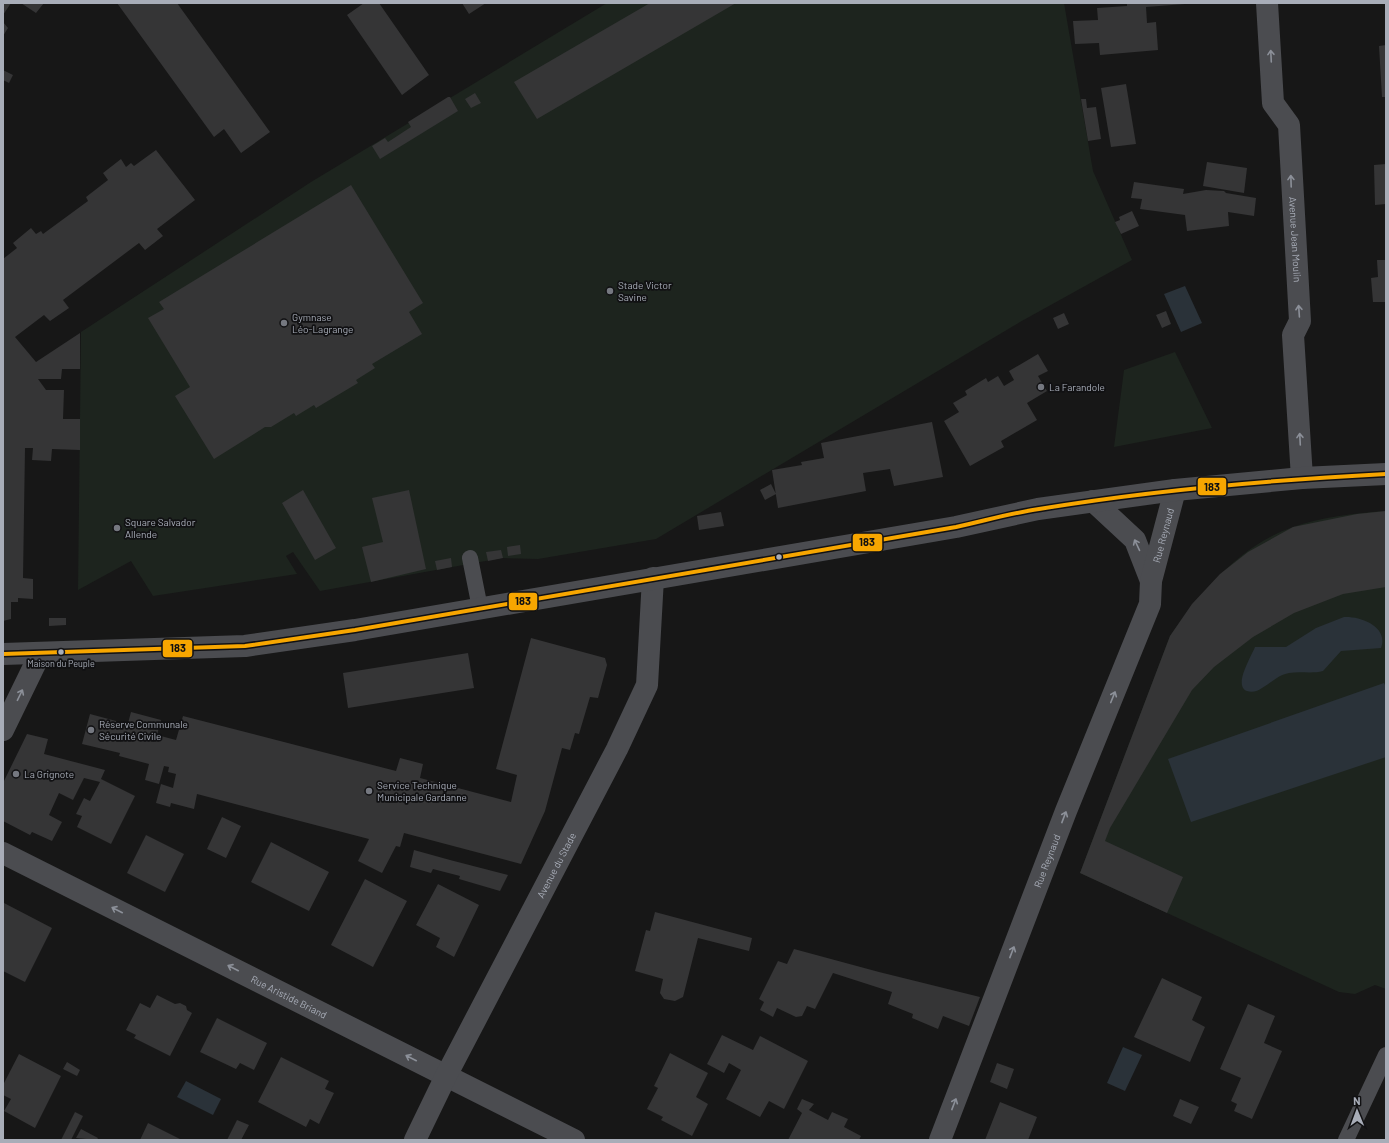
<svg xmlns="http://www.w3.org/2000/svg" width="1389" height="1143" viewBox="0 0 1389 1143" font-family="Barlow,sans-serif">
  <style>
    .green { fill: #1d241e }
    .water { fill: #2a3239 }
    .building { fill: #353536 }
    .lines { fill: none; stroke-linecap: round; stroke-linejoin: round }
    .service { stroke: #4b4c50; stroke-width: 16 }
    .minor { stroke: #4b4c50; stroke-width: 22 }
    .tertiary { stroke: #4b4c50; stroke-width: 22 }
    .bus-1-casing { stroke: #111113; stroke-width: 7 }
    .bus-1 { stroke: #f7a600; stroke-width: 4 }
    .oneway { stroke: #8c9099 }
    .poi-dot { fill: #757880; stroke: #111113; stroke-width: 1.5 }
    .bus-dot { fill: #a8adb8; stroke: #111113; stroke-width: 1.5 }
    .labels { text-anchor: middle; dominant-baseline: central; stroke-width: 3.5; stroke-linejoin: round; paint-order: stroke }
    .bus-label { font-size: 9px; fill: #a8adb8; stroke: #111113 }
    .street-label { font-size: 10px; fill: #a8adb8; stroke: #111113 }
    .poi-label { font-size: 10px; fill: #a8adb8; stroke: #111113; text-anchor: start }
    .line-badge { stroke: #111113; stroke-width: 1.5 }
    .pale-badge-label { font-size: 11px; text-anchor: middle; font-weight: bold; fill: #111 }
  </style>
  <rect width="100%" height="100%" fill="#171717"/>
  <!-- green -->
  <path class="green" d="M607 3H1064L1093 171 1132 260 1020 322 656 539 538 559 502 558 320 591 293 552 286 556 297 574 153 596 131 561 78 590 81 332 311 182Z
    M1175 352 1212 428 1114 447 1124 370Z
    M1386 511V989L1375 985 1355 994 1339 992 1080 873 1170 636C1201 592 1240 545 1293 527 1322 517 1356 513 1386 511Z"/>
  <!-- water -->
  <path class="water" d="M1185 286 1202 323 1181 332 1164 294Z
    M1344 617C1361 616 1389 627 1381 648L1341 651 1323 671C1312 674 1300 671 1289 673 1278 675 1271 683 1262 688 1258 691 1252 693 1247 691 1233 686 1251 657 1255 647H1286L1316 628Z
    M1384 683 1386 687V757L1191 822 1168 759Z
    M1123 1047 1142 1055 1125 1091 1107 1083Z
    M186 1081 221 1099 213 1115 177 1097Z"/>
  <!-- building -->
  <path class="building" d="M3 3H11L3 15Z
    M21 3H44L36 13Z
    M117 3H177L270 132 241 153 224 129 214 137Z
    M364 3H379L429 75 402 95 347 15Z
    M462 3H486L469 14Z
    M650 3H736L537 119 514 82Z
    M1127 3 1185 4 1146 7 1147 23 1156 22 1158 50 1100 55 1099 43 1075 44 1073 21 1098 20 1097 8 1127 6Z
    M3 22 8 28 3 36Z
    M1386 45V97H1382L1379 46Z
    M3 70 13 75 9 83 3 80Z
    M1126 84 1136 144 1111 147 1101 88Z
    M475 93 481 103 471 108 465 99Z
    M448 97H450L458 111 380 159 372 146 385 138 388 142 411 127 408 122Z
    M1081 99H1086L1087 108 1096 107 1101 139 1088 141Z
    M156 150 195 200 157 229 163 236 145 250 139 243 63 300 69 308 50 321 44 315 15 337 36 362 80 333V369H62L61 379H38L46 390H64L63 419H80V450L52 449 51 461 32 460 33 448H25L23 578 33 579V599L18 598V602H11V619L3 621V259L17 248 13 243 31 228 36 234 41 231 43 234 88 201 86 197 108 180 103 173 121 159 126 167 131 163 134 166Z
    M1207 162 1247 168 1244 193 1203 186Z
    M1386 164V204L1375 205 1374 165Z
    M1134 182 1184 189 1183 194 1206 190 1224 191 1226 193 1256 198 1254 216 1228 212 1229 226 1187 231 1185 215 1140 209 1142 199 1131 198Z
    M351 185 423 303 409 312 422 334 372 364 375 368 356 380 358 383 316 408 314 405 296 416 294 413 271 427H265L214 459 175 396 190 387 148 318 164 309 159 302Z
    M1132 211 1139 226 1121 234 1115 222 1120 220 1119 217Z
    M1377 260H1386V302H1373L1371 278 1378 277Z
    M1166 311 1171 324 1162 328 1156 315Z
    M1064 313 1069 324 1058 329 1053 318Z
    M1038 354 1048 371 1038 376 1047 391 1027 403 1037 420 1001 441 1004 447 970 466 944 421 959 412 953 403 967 395 965 391 986 378 988 382 998 376 1004 386 1014 380 1009 371Z
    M932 422 943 477 894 486 890 469 863 473 866 491 778 508 772 470 802 465 801 462 824 458 821 443Z
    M771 484 776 494 765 500 760 490Z
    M303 490 336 548 315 560 282 503Z
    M409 490 426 569 371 582 362 547 383 542 372 498Z
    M1386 511V587L1343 594 1294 613 1253 637 1214 667 1192 690 1110 828 1105 841 1183 877 1167 913 1080 873 1170 636 1192 604 1220 574 1248 552 1293 527 1357 514Z
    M721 512 724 526 699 530 697 516Z
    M520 545 521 554 508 556 507 547Z
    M501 550 503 558 488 561 486 552Z
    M451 558 452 567 437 570 435 561Z
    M49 618H66V625L49 626Z
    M531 638 605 658 607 665 598 698 590 697 579 734 575 733 570 750 562 748 545 811 521 864 404 833 400 847 396 846 382 873 358 861 369 839 197 794 194 809 171 803 170 807 156 803 161 784 173 788 176 774 168 772 169 767 164 766 159 784 145 780 149 764 119 756 120 753 82 744 90 714 116 721V724L127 727 131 712 161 720 157 735 176 740 183 716 396 771 400 758 423 764 420 778 511 802 517 775 496 769Z
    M468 653 474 688 348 708 343 673Z
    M27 734 48 739 44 754 105 770 101 779 135 796 111 844 77 827 82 816 76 814 84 798 90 801 100 782 84 778 73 800 59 793 49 815 62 822 52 841 32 832 30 835 3 821V783Z
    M222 817 241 826 226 858 207 849Z
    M146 835 184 854 165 892 127 873Z
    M271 842 329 872 309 911 251 882Z
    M414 850 450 860 508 875 500 891 459 879 460 876 433 869 431 873 410 867Z
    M365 879 407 901 373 967 331 945Z
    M438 884 479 905 454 957 436 947 440 938 416 925Z
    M4 903 52 928 25 982 3 971Z
    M655 912 752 938 749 951 698 938 683 997 675 1001 664 999 660 993 663 979 635 971 646 930 650 931Z
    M794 949 879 972 980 997 969 1026 943 1016 938 1029 912 1018 913 1014 888 1004 892 992 833 973 815 1009 807 1006 802 1016 796 1017 777 1008 773 1017 760 1010 764 1002 759 999 778 961 787 964Z
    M1162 978 1202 997 1192 1020 1205 1027 1190 1062 1134 1037Z
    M157 995 175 1004 180 1003 186 1006 187 1010 192 1013 170 1056 134 1038 136 1035 126 1030 140 1003 150 1008Z
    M1248 1004 1275 1016 1264 1043 1282 1051 1252 1119 1234 1111 1237 1104 1231 1101 1241 1078 1220 1069Z
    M217 1018 267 1043 254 1070 240 1063 236 1069 200 1052Z
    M722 1035 753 1050 760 1036 808 1061 784 1109 769 1101 760 1117 726 1099 741 1070 729 1063 724 1073 707 1064Z
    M670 1053 708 1073 696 1097 708 1104 692 1136 661 1120 663 1117 647 1109 658 1088 654 1086Z
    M19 1054 61 1076 35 1128 4 1111 11 1099 3 1095V1085Z
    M281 1057 329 1081 325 1089 334 1093 319 1124 310 1119 306 1127 258 1102Z
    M67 1062 80 1070 77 1076 63 1069Z
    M997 1063 1014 1069 1007 1089 990 1082Z
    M802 1099 814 1104 809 1110 828 1120 832 1112 848 1119 844 1127 861 1136 859 1140H788L802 1113 797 1109Z
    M1180 1099 1199 1107 1191 1124 1173 1116Z
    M1000 1102 1037 1117 1028 1140H985Z
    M75 1112 83 1116 71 1140H61Z
    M237 1120 249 1125 241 1140H227Z
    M148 1123 182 1140H140Z
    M81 1129 98 1138 97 1140 76 1138Z"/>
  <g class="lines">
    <!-- service -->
    <path class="service" d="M470 558 480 608
      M1346 1140 1386 1055"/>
    <!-- minor -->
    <g class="minor">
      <path id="s1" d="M1267 3 1273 103 1289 125 1300 321 1293 335 1302 478"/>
      <path d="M1093 501 1135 540 1151 581"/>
      <path d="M3 730 40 654"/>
      <path id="s2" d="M3 853 574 1140"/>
      <path id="s3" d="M415 1140 446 1076 617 749 647 685 653 578"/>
      <path id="s4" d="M940 1140 1066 811 1150 604 1151 581 1175 490"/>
    </g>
    <!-- tertiary -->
    <path class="tertiary" d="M3 654 245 646 355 630 956 527 1038 509 1175 490 1302 478 1386 474"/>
    <defs>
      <path id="bus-1" d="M3 654 245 646 355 630 956 527C984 521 1011 513 1039 509 1154 490 1270 480 1386 474"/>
    </defs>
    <!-- bus-1 casing -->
    <use href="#bus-1" class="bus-1-casing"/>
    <!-- bus-1 -->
    <use href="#bus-1" class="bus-1"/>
  </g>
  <!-- one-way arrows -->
  <defs><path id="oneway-shaft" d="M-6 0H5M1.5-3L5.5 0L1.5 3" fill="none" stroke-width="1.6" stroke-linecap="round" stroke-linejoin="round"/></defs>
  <g class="oneway">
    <use href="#oneway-shaft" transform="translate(1271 56) rotate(-93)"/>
    <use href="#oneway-shaft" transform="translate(1291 181) rotate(-92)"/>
    <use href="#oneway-shaft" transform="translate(1299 311) rotate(-94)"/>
    <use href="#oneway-shaft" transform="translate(1300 439) rotate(-93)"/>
    <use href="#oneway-shaft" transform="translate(1137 545) rotate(-115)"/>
    <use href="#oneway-shaft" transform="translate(20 695) rotate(-64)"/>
    <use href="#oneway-shaft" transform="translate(1113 697) rotate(-68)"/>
    <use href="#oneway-shaft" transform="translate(1064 817) rotate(-69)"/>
    <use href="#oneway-shaft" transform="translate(117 910) rotate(-153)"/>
    <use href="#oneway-shaft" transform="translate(1012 952) rotate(-69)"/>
    <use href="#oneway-shaft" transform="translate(233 968) rotate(-153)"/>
    <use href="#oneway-shaft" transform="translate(411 1058) rotate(-153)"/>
    <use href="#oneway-shaft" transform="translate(954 1104) rotate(-69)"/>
  </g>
  <!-- markers -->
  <g class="poi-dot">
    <circle cx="610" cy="291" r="4"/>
    <circle cx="284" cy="323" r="4"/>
    <circle cx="1041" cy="387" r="4"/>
    <circle cx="117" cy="528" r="4"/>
    <circle cx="91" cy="730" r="4"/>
    <circle cx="16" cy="774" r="4"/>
    <circle cx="369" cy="791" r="4"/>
  </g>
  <g class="bus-dot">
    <circle cx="779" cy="557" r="3.5"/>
    <circle cx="61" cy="652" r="3.5"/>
  </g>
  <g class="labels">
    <!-- bus labels -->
    <g class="bus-label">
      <text x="61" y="663">Maison du Peuple</text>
    </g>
    <!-- street labels -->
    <g class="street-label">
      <text stroke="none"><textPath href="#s1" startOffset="242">Avenue Jean Moulin</textPath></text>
      <text stroke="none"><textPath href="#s4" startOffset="646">Rue Reynaud</textPath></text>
      <text stroke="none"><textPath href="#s4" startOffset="299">Rue Reynaud</textPath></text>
      <text stroke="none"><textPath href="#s3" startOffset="309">Avenue du Stade</textPath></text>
      <text stroke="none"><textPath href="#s2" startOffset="320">Rue Aristide Briand</textPath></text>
    </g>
    <!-- poi labels -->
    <g class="poi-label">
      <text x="618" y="285">Stade Victor<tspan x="618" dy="12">Savine</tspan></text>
      <text x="292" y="317">Gymnase<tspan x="292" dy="12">Léo-Lagrange</tspan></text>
      <text x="1049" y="387">La Farandole</text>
      <text x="125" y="522">Square Salvador<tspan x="125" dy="12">Allende</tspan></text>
      <text x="99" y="724">Réserve Communale<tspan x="99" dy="12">Sécurité Civile</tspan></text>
      <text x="24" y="774">La Grignote</text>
      <text x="377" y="785">Service Technique<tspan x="377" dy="12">Municipale Gardanne</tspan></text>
    </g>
  </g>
  <g class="line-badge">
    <rect x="1197" y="477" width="30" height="19" rx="4" fill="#f7a600"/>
    <rect x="852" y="533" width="31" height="19" rx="4" fill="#f7a600"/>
    <rect x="508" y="592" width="30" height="19" rx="4" fill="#f7a600"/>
    <rect x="162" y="639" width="31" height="19" rx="4" fill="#f7a600"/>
  </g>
  <g class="pale-badge-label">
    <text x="1212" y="491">183</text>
    <text x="867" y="546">183</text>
    <text x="523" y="605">183</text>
    <text x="178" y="652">183</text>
  </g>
  <!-- border -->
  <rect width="1389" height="1143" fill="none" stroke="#a8adb8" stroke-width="8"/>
  <!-- north arrow -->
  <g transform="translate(1357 1111) rotate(359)" stroke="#111113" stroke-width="3" paint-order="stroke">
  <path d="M0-3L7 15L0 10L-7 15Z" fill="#a8adb8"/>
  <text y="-6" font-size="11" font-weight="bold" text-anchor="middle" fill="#a8adb8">N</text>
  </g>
</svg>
